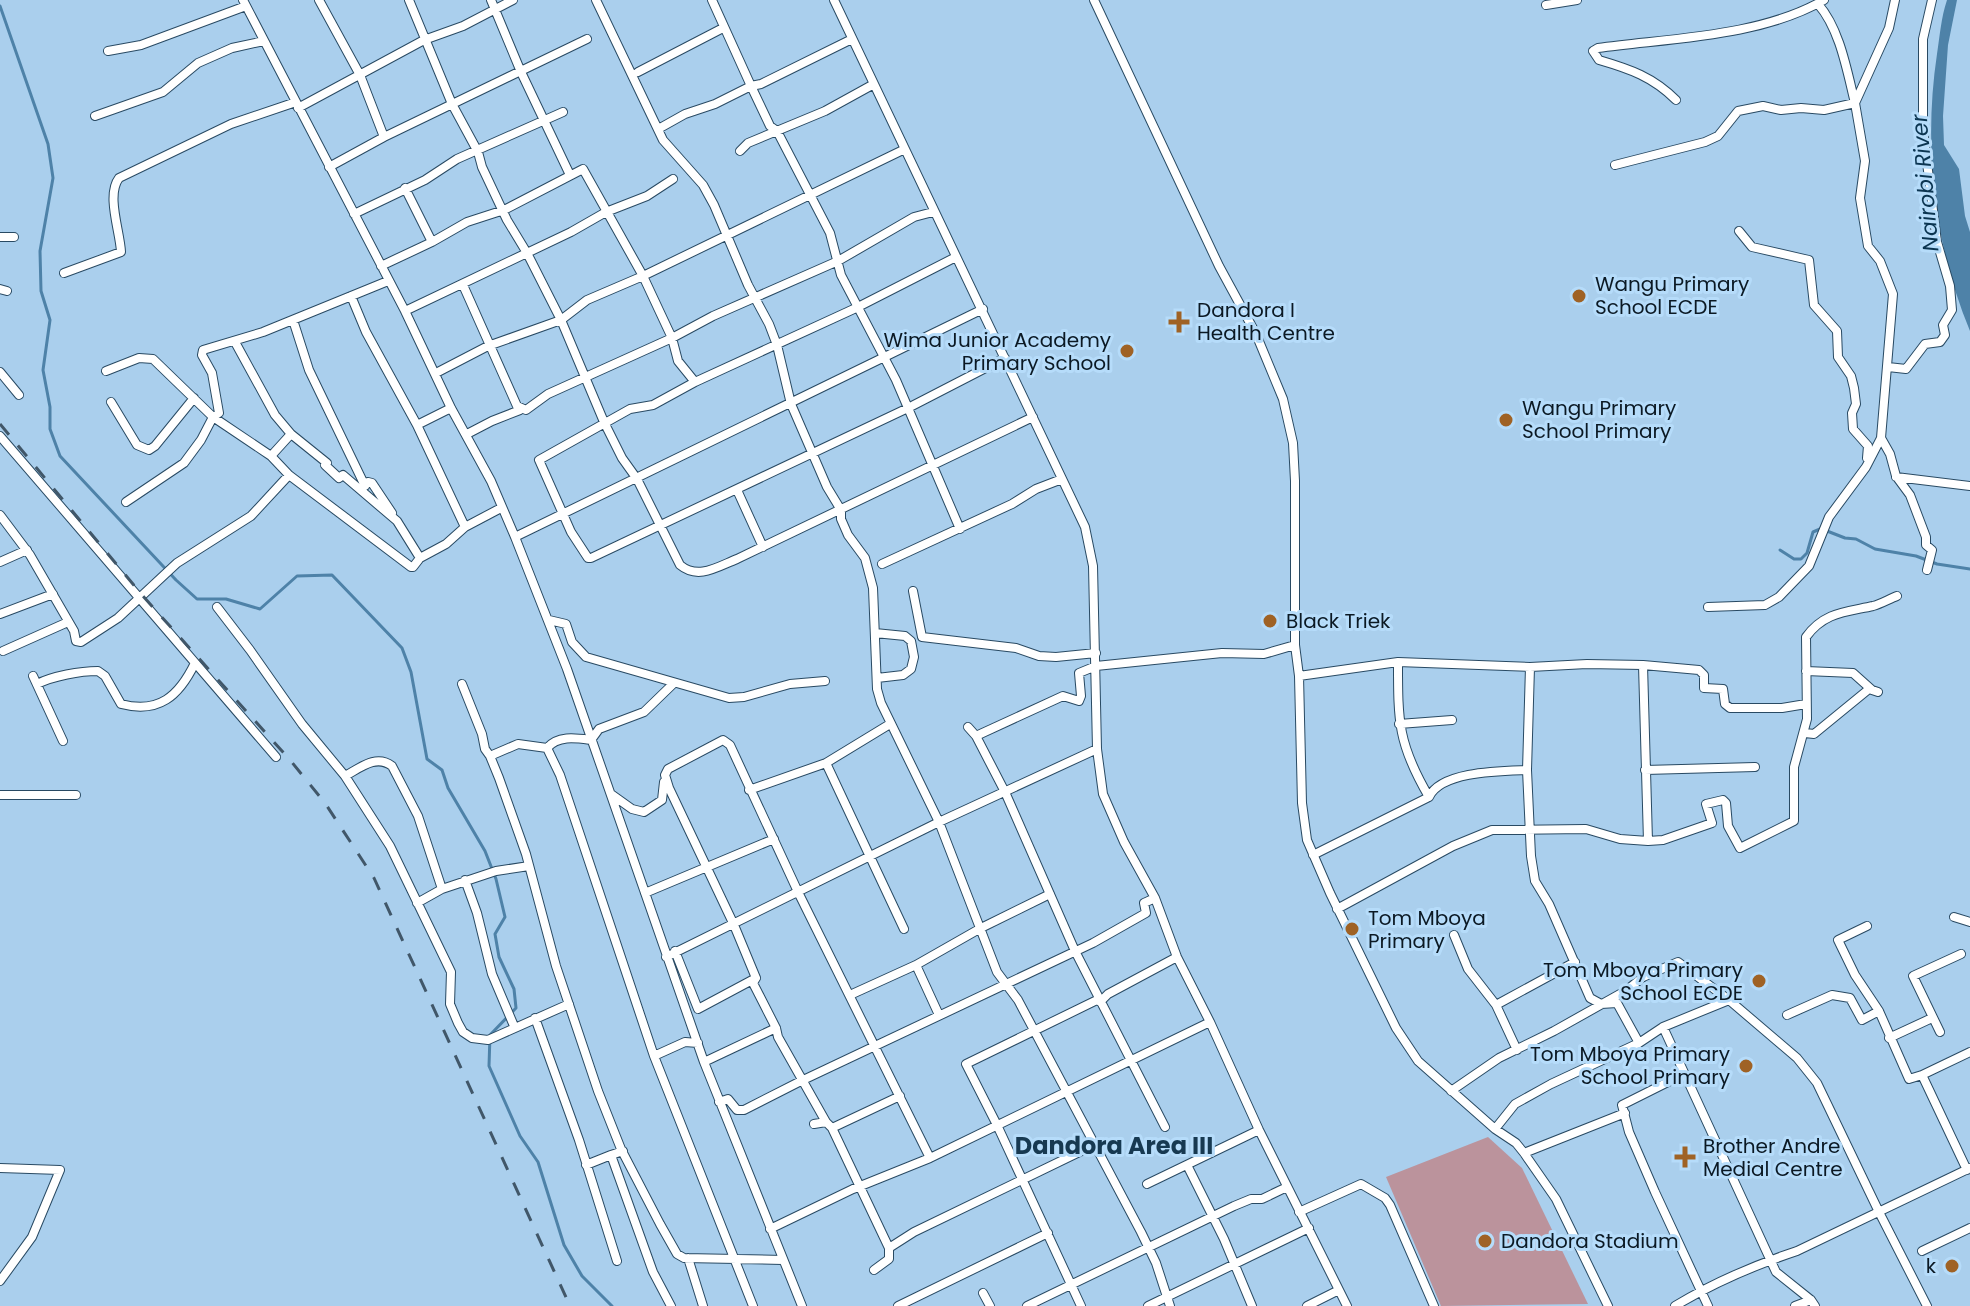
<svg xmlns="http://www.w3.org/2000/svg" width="1970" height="1306" viewBox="0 0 1970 1306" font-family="Poppins,sans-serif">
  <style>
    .green { fill: #bb939c }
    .water { fill: #4e82a8 }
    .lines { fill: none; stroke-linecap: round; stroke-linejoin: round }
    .stream { stroke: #4e82a8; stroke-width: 3 }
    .minor-casing { stroke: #294a63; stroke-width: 10 }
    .minor { stroke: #fff; stroke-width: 8 }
    .rail { stroke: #415769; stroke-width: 3; stroke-dasharray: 14 14; stroke-linecap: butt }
    .poi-dot { fill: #9f6225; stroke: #b6dcfa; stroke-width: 3 }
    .labels { text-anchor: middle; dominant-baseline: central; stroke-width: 6; stroke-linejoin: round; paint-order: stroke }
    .poi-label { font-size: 20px; fill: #0b1924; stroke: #b6dcfa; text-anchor: start }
    .water-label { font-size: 22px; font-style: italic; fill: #0b3551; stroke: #b6dcfa }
    .quarter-label { font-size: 24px; font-weight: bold; fill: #173951; stroke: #b6dcfa }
  </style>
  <rect width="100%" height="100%" fill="#aacfed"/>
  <!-- green -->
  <path class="green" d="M1488 1137 1522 1168 1588 1304 1441 1306 1386 1177Z"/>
  <!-- water -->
  <path class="water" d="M1947 0H1957L1948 45 1943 116 1944 145 1959 169 1965 216 1970 232V331C1934 244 1923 147 1937 54 1940 35 1941 18 1947 0Z"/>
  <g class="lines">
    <!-- stream -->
    <path class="stream" d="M0 6 48 144 53 178 40 251 41 291 50 320 43 370 50 407V429L60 456 176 580 197 599H226L260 609 297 576 332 575 402 648 411 672 427 759 442 770 448 788 485 851 496 879 505 917 495 934 499 957 514 989 516 1008 490 1035 489 1066 520 1136 538 1162 564 1245 582 1276 612 1306
      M1827 531 1845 538 1856 539 1875 549 1916 556 1937 564 1970 569
      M1780 550 1794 559H1801L1807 553 1813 532 1820 529"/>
    <defs>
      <path id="minor" d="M243 0 405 311 451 408 491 481 515 537 567 669 704 1062 802 1306
        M319 0 360 75 384 137
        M409 0 452 104 478 152 482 167 507 220 527 253 561 320 604 422 622 458 637 479 680 565C698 580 717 567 737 559L1033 417
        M491 0 521 72 570 175
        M596 0 663 140 703 185 714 205 748 285 769 324 777 345 791 404 827 487 841 510V519L848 535 865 558 873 588 877 689 881 703 939 822 997 972 1018 1000 1141 1232 1156 1263 1170 1306
        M712 0 751 86 761 84 852 39
        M834 0 1085 527 1093 566 1097 749 1103 794 1124 842 1155 898 1177 957 1210 1022 1259 1130 1347 1306
        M1094 0 1219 266 1256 334 1283 399 1293 443 1295 481V645L1299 676 1302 803 1307 840 1330 893 1396 1028 1418 1061 1495 1129 1516 1143 1524 1153 1556 1199 1608 1306
        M1546 5 1577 0
        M108 51 141 45 246 6
        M638 72 723 28
        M1676 100C1653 77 1630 69 1599 60L1593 51 1598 48C1670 38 1760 37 1824 0
        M298 108 424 40 463 26 513 0
        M95 116 163 92 198 63 232 48 264 41
        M660 128 685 114 715 104 751 86 770 126 777 131 830 233 841 275 896 380 960 529
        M740 151 748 143 825 111 874 84
        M1615 165 1705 142 1718 136 1738 111 1763 106 1781 110 1801 108 1824 110 1855 103C1847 71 1840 29 1818 4
        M329 167 384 137 587 39
        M405 188 432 242
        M354 214 425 180 457 159 563 112
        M1739 231 1752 247 1809 260 1814 305 1837 331 1838 357 1851 376 1854 388 1856 404 1852 413 1853 429 1868 446 1867 458
        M0 237H14
        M956 257 856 308 695 382 653 405 630 409 539 460 571 532 588 558H591L908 408 1005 358
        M381 266 432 242 467 222 504 210 583 169 643 276 672 338 678 361 695 382
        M64 273 121 252C120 231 106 195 119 178L231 124 296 102
        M463 285 517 406 526 410 548 394 672 338 713 316 838 261 914 217 933 212
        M0 289 7 291
        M351 296 366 332 417 425 465 527
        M405 311 571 232 606 212 647 196 673 179
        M293 320 309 370 365 486
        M235 342 275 415 291 434 327 463 325 465 339 478 343 475 397 521 420 558
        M1888 367 1906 369 1925 344 1940 342 1945 335 1943 325 1952 310 1950 286 1937 242 1923 131V39L1932 0
        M106 371 139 358 153 359 213 417 271 456 289 475 411 567H413L420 558 446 544 465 527 501 508
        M0 372 19 395
        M436 373 488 346 561 320 587 300 643 276 905 149
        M111 402 137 445 149 450 155 446 194 398
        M417 425 451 408
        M467 434 492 421 520 410
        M0 436 276 757
        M1881 438 1890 454 1896 476 1910 495 1926 537V545L1932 550 1927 570
        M271 456 291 434
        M1896 477 1970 486
        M361 489 368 482 372 483 392 513
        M737 490 763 547
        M126 502 184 463 201 440 213 417 219 413 212 373 202 355 203 350 263 332 388 281
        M0 515 30 555 74 631 76 641 81 642 118 618 177 563 251 516 289 475
        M515 537 983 309
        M0 562 27 550
        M882 564 1012 504 1036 489 1062 479
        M913 591 922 637 1016 648 1039 656 1056 657 1096 653
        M217 607 250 650 302 724 345 776 390 846 451 972 450 1004 458 1023 463 1032 472 1038 488 1040 569 1004
        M1708 607 1765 605 1779 597 1809 566 1829 517 1866 467 1881 438 1893 294 1880 261 1868 246 1860 198 1865 161 1855 103 1889 28 1895 0
        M0 614 53 594
        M549 620 566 624 572 642 586 657 729 698 744 697 790 684 825 681
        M875 633 905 636 911 641 914 657 911 669 903 675 877 678
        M3 651 68 622
        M1398 662C1398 722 1398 744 1429 797
        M1643 665 1648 841
        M1530 667 1527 770 1531 856 1535 881 1549 904 1590 998 1601 1004 1617 1003 1639 1043
        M1806 671 1853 673 1872 690 1878 692
        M33 676 63 741
        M1299 676 1398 662 1530 667 1587 664 1643 665 1699 670 1704 675V688L1723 689 1725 704 1730 708H1782L1806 704
        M37 684C53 676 80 671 98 671L105 676 121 704C159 714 179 696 195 663
        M462 684 482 734 485 749 490 756 499 778 526 854 556 966 598 1091 621 1149 660 1224 677 1254 684 1258 783 1260
        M1399 724 1452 720
        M968 727 976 736 1005 792 1075 951 1165 1127
        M1805 733 1814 734 1869 689
        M976 736 1063 696 1079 701 1081 696 1079 673 1096 666 1222 653 1264 654 1295 645
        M547 748C558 735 576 738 591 740L599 729 644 712 674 683
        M490 756 518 744 547 748 560 775 654 1056 753 1306
        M826 763 904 929
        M1645 770 1755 767
        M345 776C360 768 376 754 392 766L418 816 442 889 496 871 529 866
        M749 790 826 763 890 724
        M611 794 632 809 644 812 662 800 664 782
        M0 795H76
        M1313 855 1429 797C1441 771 1501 771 1527 770
        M465 880 477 913 492 974 514 1026
        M645 893 774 839
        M417 903 442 889
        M1337 909 1453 846 1492 830 1586 829 1620 839 1648 841 1663 840 1712 823 1706 804 1723 800 1726 803 1728 826 1740 848 1794 821V767L1807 719 1806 637C1824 612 1846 612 1873 606 1881 604 1889 599 1897 596
        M1954 917 1970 922
        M1867 926 1838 940 1855 975 1879 1011
        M1454 935 1468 969 1496 1005 1517 1050
        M675 951 698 1009 756 978
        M666 957 939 822 1097 749
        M916 965 981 928 1050 894
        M850 995 916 965 939 1015
        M1100 1002 1108 994 1177 957
        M1496 1005 1575 962
        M1787 1015 1832 995 1850 998 1862 1020 1879 1011 1909 1079 1922 1075 1967 1170
        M535 1018 579 1140 617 1261
        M1663 1027 1776 1272 1811 1300 1815 1306
        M1940 1032 1913 976 1961 954
        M1889 1038 1932 1018
        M654 1056 685 1042 698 1043
        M704 1062 776 1028
        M1684 1074 1622 1105 1629 1132 1655 1192 1708 1306
        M1922 1075 1970 1052
        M1451 1091 1499 1058 1554 1031 1627 990 1643 977 1678 962 1729 1000 1797 1058 1817 1083 1879 1212 1927 1306
        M719 1102 728 1099 737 1110H744L801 1081 1093 943 1146 913 1144 903 1155 898
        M826 1122 778 1037 776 1028 753 983 756 978 734 925 669 788 665 775 668 769 723 740 730 745 799 894 930 1158
        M814 1124 826 1122 832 1128 889 1248V1259L874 1270
        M832 1128 900 1096
        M1495 1129 1515 1104 1551 1084 1639 1043 1663 1027 1729 1000
        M623 1151 611 1155 653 1272 671 1306
        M1524 1153 1625 1113
        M586 1165 611 1155
        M1187 1165 1224 1239 1252 1306
        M0 1168 60 1170 32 1237 0 1281
        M1147 1184 1259 1130
        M1299 1212 1361 1184 1385 1198 1390 1205 1434 1306
        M770 1229 853 1189 930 1158 1210 1022
        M889 1248 914 1232 1094 1145
        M1922 1251 1970 1228
        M688 1258 703 1306
        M983 1293 990 1306
        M898 1306 1048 1233
        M1027 1306 1234 1206 1251 1199H1262L1287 1187
        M1081 1306 997 1125 966 1064 1099 999
        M1148 1306 1309 1228
        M1307 1306 1339 1290
        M1675 1306C1713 1283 1755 1265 1797 1251L1970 1168
        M1795 1306 1811 1300"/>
    </defs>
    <!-- minor casing -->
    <use href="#minor" class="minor-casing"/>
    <!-- minor -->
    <use href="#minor" class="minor"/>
    <!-- rail -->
    <path class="rail" d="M0 424 142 595 290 760 325 803 374 878 570 1306"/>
  </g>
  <!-- markers -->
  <g class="poi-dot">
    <circle cx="1579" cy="296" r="8"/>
    <path d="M1175 310h8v8h8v8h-8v8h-8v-8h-8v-8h8z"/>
    <circle cx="1127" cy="351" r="8"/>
    <circle cx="1506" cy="420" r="8"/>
    <circle cx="1270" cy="621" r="8"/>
    <circle cx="1352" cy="929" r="8"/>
    <circle cx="1759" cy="981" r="8"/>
    <circle cx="1746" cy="1066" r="8"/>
    <path d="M1681 1145h8v8h8v8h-8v8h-8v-8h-8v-8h8z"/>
    <circle cx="1485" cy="1241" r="8"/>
    <circle cx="1952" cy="1266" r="8"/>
  </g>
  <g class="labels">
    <!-- poi labels -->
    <g class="poi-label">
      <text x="1595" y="284">Wangu Primary<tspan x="1595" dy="23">School ECDE</tspan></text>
      <text x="1197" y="310">Dandora I<tspan x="1197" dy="23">Health Centre</tspan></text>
      <text x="1111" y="340" text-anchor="end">Wima Junior Academy<tspan x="1111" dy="23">Primary School</tspan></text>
      <text x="1522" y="408">Wangu Primary<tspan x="1522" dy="23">School Primary</tspan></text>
      <text x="1286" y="621">Black Triek</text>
      <text x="1368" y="918">Tom Mboya<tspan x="1368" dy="23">Primary</tspan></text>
      <text x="1743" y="970" text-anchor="end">Tom Mboya Primary<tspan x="1743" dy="23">School ECDE</tspan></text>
      <text x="1730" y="1054" text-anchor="end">Tom Mboya Primary<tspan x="1730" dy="23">School Primary</tspan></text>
      <text x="1703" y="1146">Brother Andre<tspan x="1703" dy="23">Medial Centre</tspan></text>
      <text x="1501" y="1241">Dandora Stadium</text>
      <text x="1936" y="1266" text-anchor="end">k</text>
    </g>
    <!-- water labels -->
    <g class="water-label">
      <text transform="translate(1925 183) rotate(-95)">Nairobi River</text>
    </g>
    <!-- quarter labels -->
    <g class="quarter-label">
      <text x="1114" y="1145">Dandora Area III</text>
    </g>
  </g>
</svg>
